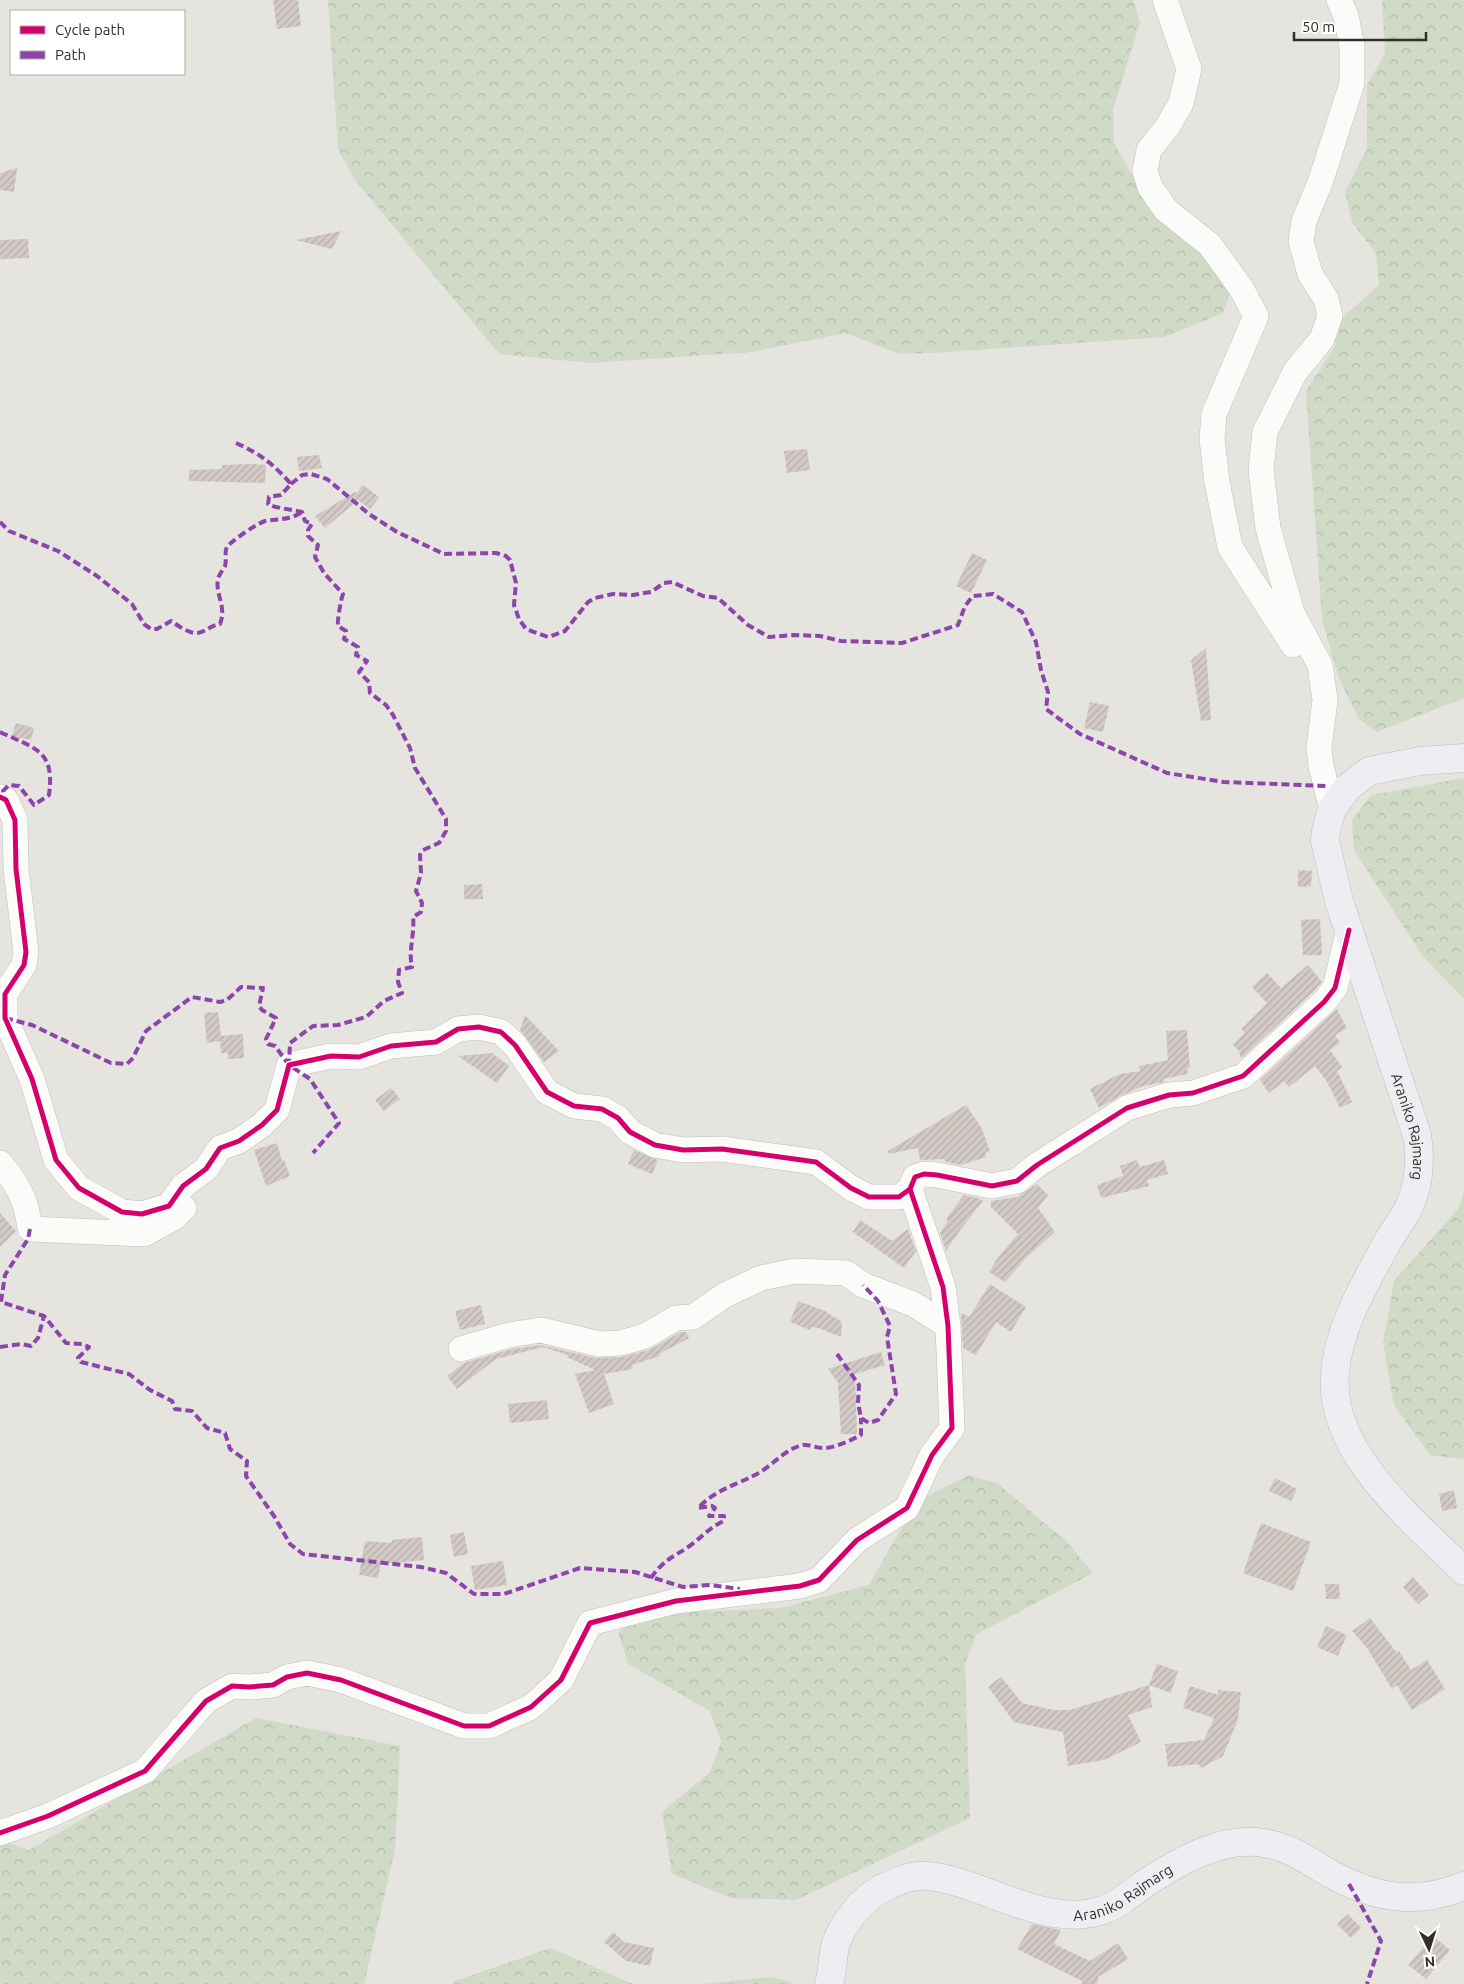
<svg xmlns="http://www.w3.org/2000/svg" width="1464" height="1984" viewBox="0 0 1464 1984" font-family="Ubuntu,sans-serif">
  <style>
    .forest { fill: url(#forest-crowns) }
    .building { fill: url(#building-hatch) }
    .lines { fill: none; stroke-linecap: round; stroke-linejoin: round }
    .minor-casing { stroke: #c1bfba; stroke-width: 26 }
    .highway-casing { stroke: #bdbcbf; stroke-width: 29 }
    .minor { stroke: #fbfbfa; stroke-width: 25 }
    .highway { stroke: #eeedf2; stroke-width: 28 }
    .quiet { stroke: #8e44ad; stroke-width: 4; stroke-dasharray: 8 4; stroke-linecap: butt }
    .cycleway-casing { stroke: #fff; stroke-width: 8 }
    .cycleway { stroke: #d6006c; stroke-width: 5 }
    .labels { text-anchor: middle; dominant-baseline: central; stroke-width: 4.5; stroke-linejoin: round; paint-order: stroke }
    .street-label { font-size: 15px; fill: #312f2a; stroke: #fff }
  </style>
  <defs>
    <pattern id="forest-crowns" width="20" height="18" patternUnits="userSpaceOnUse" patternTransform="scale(1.25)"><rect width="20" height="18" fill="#d0dac7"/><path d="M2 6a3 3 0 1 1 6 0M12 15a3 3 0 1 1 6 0" fill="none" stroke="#b3bbab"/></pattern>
    <pattern id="building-hatch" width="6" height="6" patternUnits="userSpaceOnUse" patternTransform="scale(1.25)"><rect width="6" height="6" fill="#d3cac6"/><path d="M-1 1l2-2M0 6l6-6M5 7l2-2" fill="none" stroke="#b6aeaa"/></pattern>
  </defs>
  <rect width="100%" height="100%" fill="#e6e4de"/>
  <!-- forest -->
  <path class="forest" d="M328 0H1133L1140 22 1113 110 1114 143 1144 196 1233 283 1223 313 1164 337 932 353 900 354 845 333 752 352 591 363 499 354 355 180 338 149Z
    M1382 0H1464V698L1377 732 1359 719 1338 676 1322 619 1306 391 1337 343 1323 335 1379 285 1376 254 1352 222 1345 192 1367 149V85L1385 53Z
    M1464 778V999L1422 955 1354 850 1352 820 1371 795Z
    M1464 1192V1458L1460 1459 1430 1455 1394 1405 1383 1343 1394 1281 1458 1209Z
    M969 1475 997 1483 1067 1542 1093 1573 977 1634 965 1663 970 1818 796 1900 732 1898 672 1874 662 1812 710 1772 721 1742 710 1711 628 1664 618 1632 643 1614 780 1608 869 1585 916 1502Z
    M256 1718 400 1746 395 1850 364 1984H0V1840L29 1850Z
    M551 1948 633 1984H453L455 1981Z
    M772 1977 795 1984H704Z"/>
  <!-- building -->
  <path class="building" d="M273 0H298L301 26 277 29Z
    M17 168 14 192 0 190V173Z
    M341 231 332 249 296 240Z
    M28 239 29 258 0 259V240Z
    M807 449 810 470 787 473 784 451Z
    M319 455 322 468 299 471 297 457Z
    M252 464 266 465 265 483 189 481V470L222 469V465Z
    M363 485 379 497 370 509 358 500 325 528 315 516 355 492 357 493Z
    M972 553 987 560 971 593 956 586Z
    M1206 648 1211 720 1201 721 1191 660Z
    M1090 702 1109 706 1103 732 1084 728Z
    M16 723 34 728 31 740 12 736Z
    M1298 870 1312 871 1311 886 1298 887Z
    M482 884 483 899H464V885Z
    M1320 919 1322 955H1303L1301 920Z
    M1308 965 1322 982 1313 992 1242 1058 1239 1054 1240 1052 1233 1045 1245 1032 1241 1029 1267 1003 1252 987 1267 973 1281 988Z
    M1337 1009 1347 1028 1335 1035 1340 1043 1330 1050 1342 1067 1337 1071 1352 1102 1340 1108 1326 1080 1315 1066 1289 1087 1284 1081 1269 1093 1260 1080Z
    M218 1012 221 1036 243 1034 244 1058 228 1059V1053H221L220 1041 207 1043 204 1013Z
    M525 1015 559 1051 544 1062 520 1030Z
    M1187 1030 1190 1067 1187 1068 1188 1074 1163 1079 1164 1082 1143 1086 1120 1096 1099 1108 1090 1089 1120 1074 1140 1071 1139 1066 1168 1060 1166 1031Z
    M492 1053 509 1066 497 1083 458 1056Z
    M391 1088 400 1099 384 1111 375 1100Z
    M966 1105 981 1127 990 1151 985 1153 986 1157 961 1165 946 1162 944 1159 920 1160 918 1148 889 1154 888 1151Z
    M277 1143 282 1161 284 1160 290 1176 266 1186 254 1150Z
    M634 1150 658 1160 652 1174 628 1164Z
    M1137 1160 1140 1167 1164 1160 1168 1174 1147 1180 1149 1186 1101 1198 1097 1185 1123 1176 1120 1166Z
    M1037 1184 1048 1195 1038 1208 1055 1232 1027 1257 1005 1282 989 1272 999 1256 1018 1234 991 1207V1201L1017 1197Z
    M964 1195 978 1198 983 1201 960 1230 946 1251 940 1233 948 1221 946 1219Z
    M0 1213 16 1231 0 1247Z
    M860 1220 892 1241 908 1229 916 1251 904 1268 853 1232Z
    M990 1284 1026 1307 1011 1332 996 1322 976 1355 963 1348 961 1313 969 1317Z
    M798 1301 825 1311 842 1322 841 1337 818 1328 811 1327 810 1330 790 1322Z
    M481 1305 485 1324 460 1330 455 1311Z
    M681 1332H686L689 1338 659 1354 660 1356 632 1365 633 1369 604 1374 614 1404 589 1413 575 1374 595 1370 567 1357 568 1355 543 1347 496 1359 457 1389 447 1376 464 1363 512 1349 540 1345 596 1358 622 1357 649 1350Z
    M881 1352 885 1365 855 1374 857 1434H841L838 1383 828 1369Z
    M547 1400 549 1419 510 1423 508 1404Z
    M1275 1478 1297 1489 1291 1501 1269 1491Z
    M1454 1490 1457 1508 1442 1511 1439 1494Z
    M1261 1523 1311 1542 1293 1591 1243 1573Z
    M464 1532 468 1554 454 1557 450 1535Z
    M422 1537 424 1560 381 1564 378 1578 359 1575 365 1541 392 1543V1540Z
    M503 1561 507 1585 475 1590 471 1566Z
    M1413 1577 1429 1595 1418 1604 1403 1587Z
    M1325 1584H1339L1340 1599H1326Z
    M1370 1618 1396 1652 1399 1651 1411 1670 1427 1660 1445 1689 1412 1710 1397 1685 1392 1689 1367 1648 1352 1631Z
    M1326 1626 1347 1635 1338 1656 1317 1647Z
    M1157 1664 1178 1671 1171 1693 1149 1685Z
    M1001 1677 1022 1703 1054 1710H1070L1149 1685 1152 1707 1128 1715 1141 1742 1104 1760 1068 1766 1063 1732 1014 1722 988 1687Z
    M1190 1686 1218 1695V1690L1241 1692 1238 1719 1223 1756 1201 1768 1199 1764 1168 1767 1165 1744 1204 1740 1214 1718 1183 1708Z
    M1348 1914 1361 1928 1351 1938 1337 1924Z
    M1032 1924 1061 1930 1054 1944 1090 1961 1118 1943 1128 1959 1098 1977 1097 1984H1081L1082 1981 1017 1949Z
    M613 1932 624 1942 654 1948 650 1966 626 1961 604 1942Z
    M1433 1936 1450 1950 1426 1979 1408 1965Z"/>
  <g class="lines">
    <defs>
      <path id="minor" d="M1165 0 1189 69 1181 103 1168 126 1149 150 1145 171 1150 187 1166 210 1210 245 1241 288 1256 316 1214 414 1212 439 1217 482 1230 547 1293 645
        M0 797 6 800 15 820 16 869 26 952 24 965 5 994V1018L32 1079 56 1160 79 1188 122 1212 142 1214 169 1206 183 1186 206 1169 220 1148 239 1141 262 1125 277 1110 289 1065 331 1056 359 1057 391 1046 436 1042 458 1029 479 1027 501 1032 515 1045 547 1092 574 1106 602 1109 618 1118 630 1132 655 1145 683 1150 722 1149 816 1162 851 1188 869 1197H899L910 1189
        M1332 809 1321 766 1319 748 1325 700 1320 665 1292 613 1268 528 1261 470 1265 432 1295 372 1322 339 1330 316 1326 299 1310 274 1301 241 1304 221 1320 183 1352 83V46L1346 16 1339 0
        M0 1163C18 1184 27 1201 30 1229L144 1234 175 1217 184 1208
        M461 1349 509 1335 541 1330 599 1344 621 1343 645 1336 676 1318 693 1317 725 1295 761 1278 795 1271 846 1273 863 1285 913 1304 948 1326
        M0 1833 48 1816 145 1771 206 1701 232 1686 249 1687 273 1685 287 1677 307 1673 341 1680 464 1726H489L531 1707 561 1680 590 1623 676 1601 800 1586 819 1580 857 1540 907 1508 932 1455 952 1428 948 1326 943 1287 910 1189 915 1177 924 1174 937 1175 992 1186 1017 1181 1037 1165 1127 1108 1169 1095 1193 1093 1243 1076 1324 1002 1335 988 1349 930"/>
      <g id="highway">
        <path id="s1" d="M1464 758 1420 761 1369 771 1347 788 1332 809 1326 831 1325 841 1339 901 1417 1135C1421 1160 1420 1185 1408 1209 1403 1220 1394 1230 1388 1241 1366 1282 1338 1327 1335 1374 1328 1453 1414 1521 1464 1571"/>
        <path id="s2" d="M829 1984C833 1971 832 1956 836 1943 844 1922 862 1899 881 1889 896 1882 911 1874 928 1876 983 1881 1045 1930 1103 1910 1118 1905 1132 1893 1144 1884 1178 1862 1221 1836 1263 1843 1287 1846 1304 1858 1324 1870 1370 1897 1413 1907 1464 1886"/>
      </g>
    </defs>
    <!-- minor casing -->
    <use href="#minor" class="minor-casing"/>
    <!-- highway casing -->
    <use href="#highway" class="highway-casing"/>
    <!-- minor -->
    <use href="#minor" class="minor"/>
    <!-- highway -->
    <use href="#highway" class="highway"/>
    <!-- quiet -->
    <path class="quiet" d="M236 443C261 454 273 464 291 484L281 495 269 497 268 504C278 509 291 509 302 512L305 521 312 524 308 530V536L318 545 315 557 324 573 343 594C341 599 337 621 338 626L346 631 344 639 358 647 356 655 367 661 359 672 369 682 370 693 386 705 393 715 410 748 415 768 446 819V831L439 843 423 850 420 855 421 873 416 891 422 903 421 912 413 917C415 934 408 951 412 967L399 970 398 982 402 993 384 1001 366 1017 338 1025 313 1026 290 1043 289 1065
      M291 484 302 475 311 474 327 479 369 514 397 532 444 554 496 553 506 556 510 560 516 583 514 605 519 619 526 629 548 637 565 631 588 602 595 598 613 594 633 595 651 592 664 583 672 582 703 596 718 598 748 625 769 637 794 635 820 636 841 641 902 643 958 625 965 606 973 596 993 594 1022 612 1036 642 1041 670 1048 692 1046 709 1080 734 1167 773 1224 782 1326 786
      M0 522 9 531 58 551 97 576 132 604 144 624 151 629H157L171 621C179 626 191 636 201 632 208 630 212 625 220 624 227 606 215 595 218 579 219 574 223 570 225 566 227 560 224 552 227 547 231 541 258 523 265 521 279 519 290 520 302 512
      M0 732C36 749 55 750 49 795L34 805 19 786 9 785 3 791 6 800
      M5 1018 32 1025 111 1063 127 1064 133 1058 146 1031 192 997 220 1002 227 1000 241 987 263 988 259 1006 262 1010 276 1018 266 1039 268 1044 275 1046 289 1065 310 1079 339 1123 313 1153
      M30 1229 28 1239 5 1275 1 1302 44 1316 66 1343 83 1344 89 1347 78 1358 81 1362 129 1374 150 1390 172 1401 175 1409 192 1411 207 1428 225 1433 230 1449 247 1461 246 1476 274 1516 290 1544 303 1554 421 1567 446 1573 474 1594H504L580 1568 635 1572 683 1587 710 1585 740 1589
      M0 1347 21 1344 31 1346 38 1338 44 1316
      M837 1354 859 1385 858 1403 861 1418 869 1423 878 1420 896 1394 887 1337 890 1326 878 1301 863 1285
      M651 1578C664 1559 674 1557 691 1545 703 1536 710 1527 724 1521V1516H709L715 1508 712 1506 698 1508C715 1490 736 1485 757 1474 772 1466 786 1448 803 1445 810 1444 818 1449 826 1448 837 1447 851 1440 861 1435V1418
      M1349 1884 1381 1941 1367 1984"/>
    <defs>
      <path id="cycleway" d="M0 797 6 800 15 820 16 869 26 952 24 965 5 994V1018L32 1079 56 1160 79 1188 122 1212 142 1214 169 1206 183 1186 206 1169 220 1148 239 1141 262 1125 277 1110 289 1065 331 1056 359 1057 391 1046 436 1042 458 1029 479 1027 501 1032 515 1045 547 1092 574 1106 602 1109 618 1118 630 1132 655 1145 683 1150 722 1149 816 1162 851 1188 869 1197H899L910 1189
        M0 1833 48 1816 145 1771 206 1701 232 1686 249 1687 273 1685 287 1677 307 1673 341 1680 464 1726H489L531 1707 561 1680 590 1623 676 1601 800 1586 819 1580 857 1540 907 1508 932 1455 952 1428 948 1326 943 1287 910 1189 915 1177 924 1174 937 1175 992 1186 1017 1181 1037 1165 1127 1108 1169 1095 1193 1093 1243 1076 1324 1002 1335 988 1349 930"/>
    </defs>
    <!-- cycleway casing -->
    <use href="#cycleway" class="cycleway-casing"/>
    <!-- cycleway -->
    <use href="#cycleway" class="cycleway"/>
  </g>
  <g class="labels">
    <!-- street labels -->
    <g class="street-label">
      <text stroke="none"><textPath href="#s1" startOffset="481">Araniko Rajmarg</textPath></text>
      <text stroke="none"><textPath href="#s2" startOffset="369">Araniko Rajmarg</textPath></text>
    </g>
  </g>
  <!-- legend -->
  <rect x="10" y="10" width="175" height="65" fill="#ffffff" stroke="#adacaa"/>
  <rect x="20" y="26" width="25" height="8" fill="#d6006c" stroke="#adacaa"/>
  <text x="55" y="35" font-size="15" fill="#312f2a">Cycle path</text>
  <rect x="20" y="51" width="25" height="8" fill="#8e44ad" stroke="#adacaa"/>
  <text x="55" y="60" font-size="15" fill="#312f2a">Path</text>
  <!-- north arrow -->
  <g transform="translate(1429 1949) rotate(176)" stroke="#ffffff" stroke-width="4" paint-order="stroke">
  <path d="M0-4L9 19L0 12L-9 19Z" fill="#312f2a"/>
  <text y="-8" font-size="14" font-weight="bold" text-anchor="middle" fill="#312f2a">N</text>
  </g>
  <!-- scale -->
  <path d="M1294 32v8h132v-8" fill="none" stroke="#312f2a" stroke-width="2.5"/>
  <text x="1302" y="32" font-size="15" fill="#312f2a" stroke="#ffffff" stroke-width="4" paint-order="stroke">50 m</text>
</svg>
